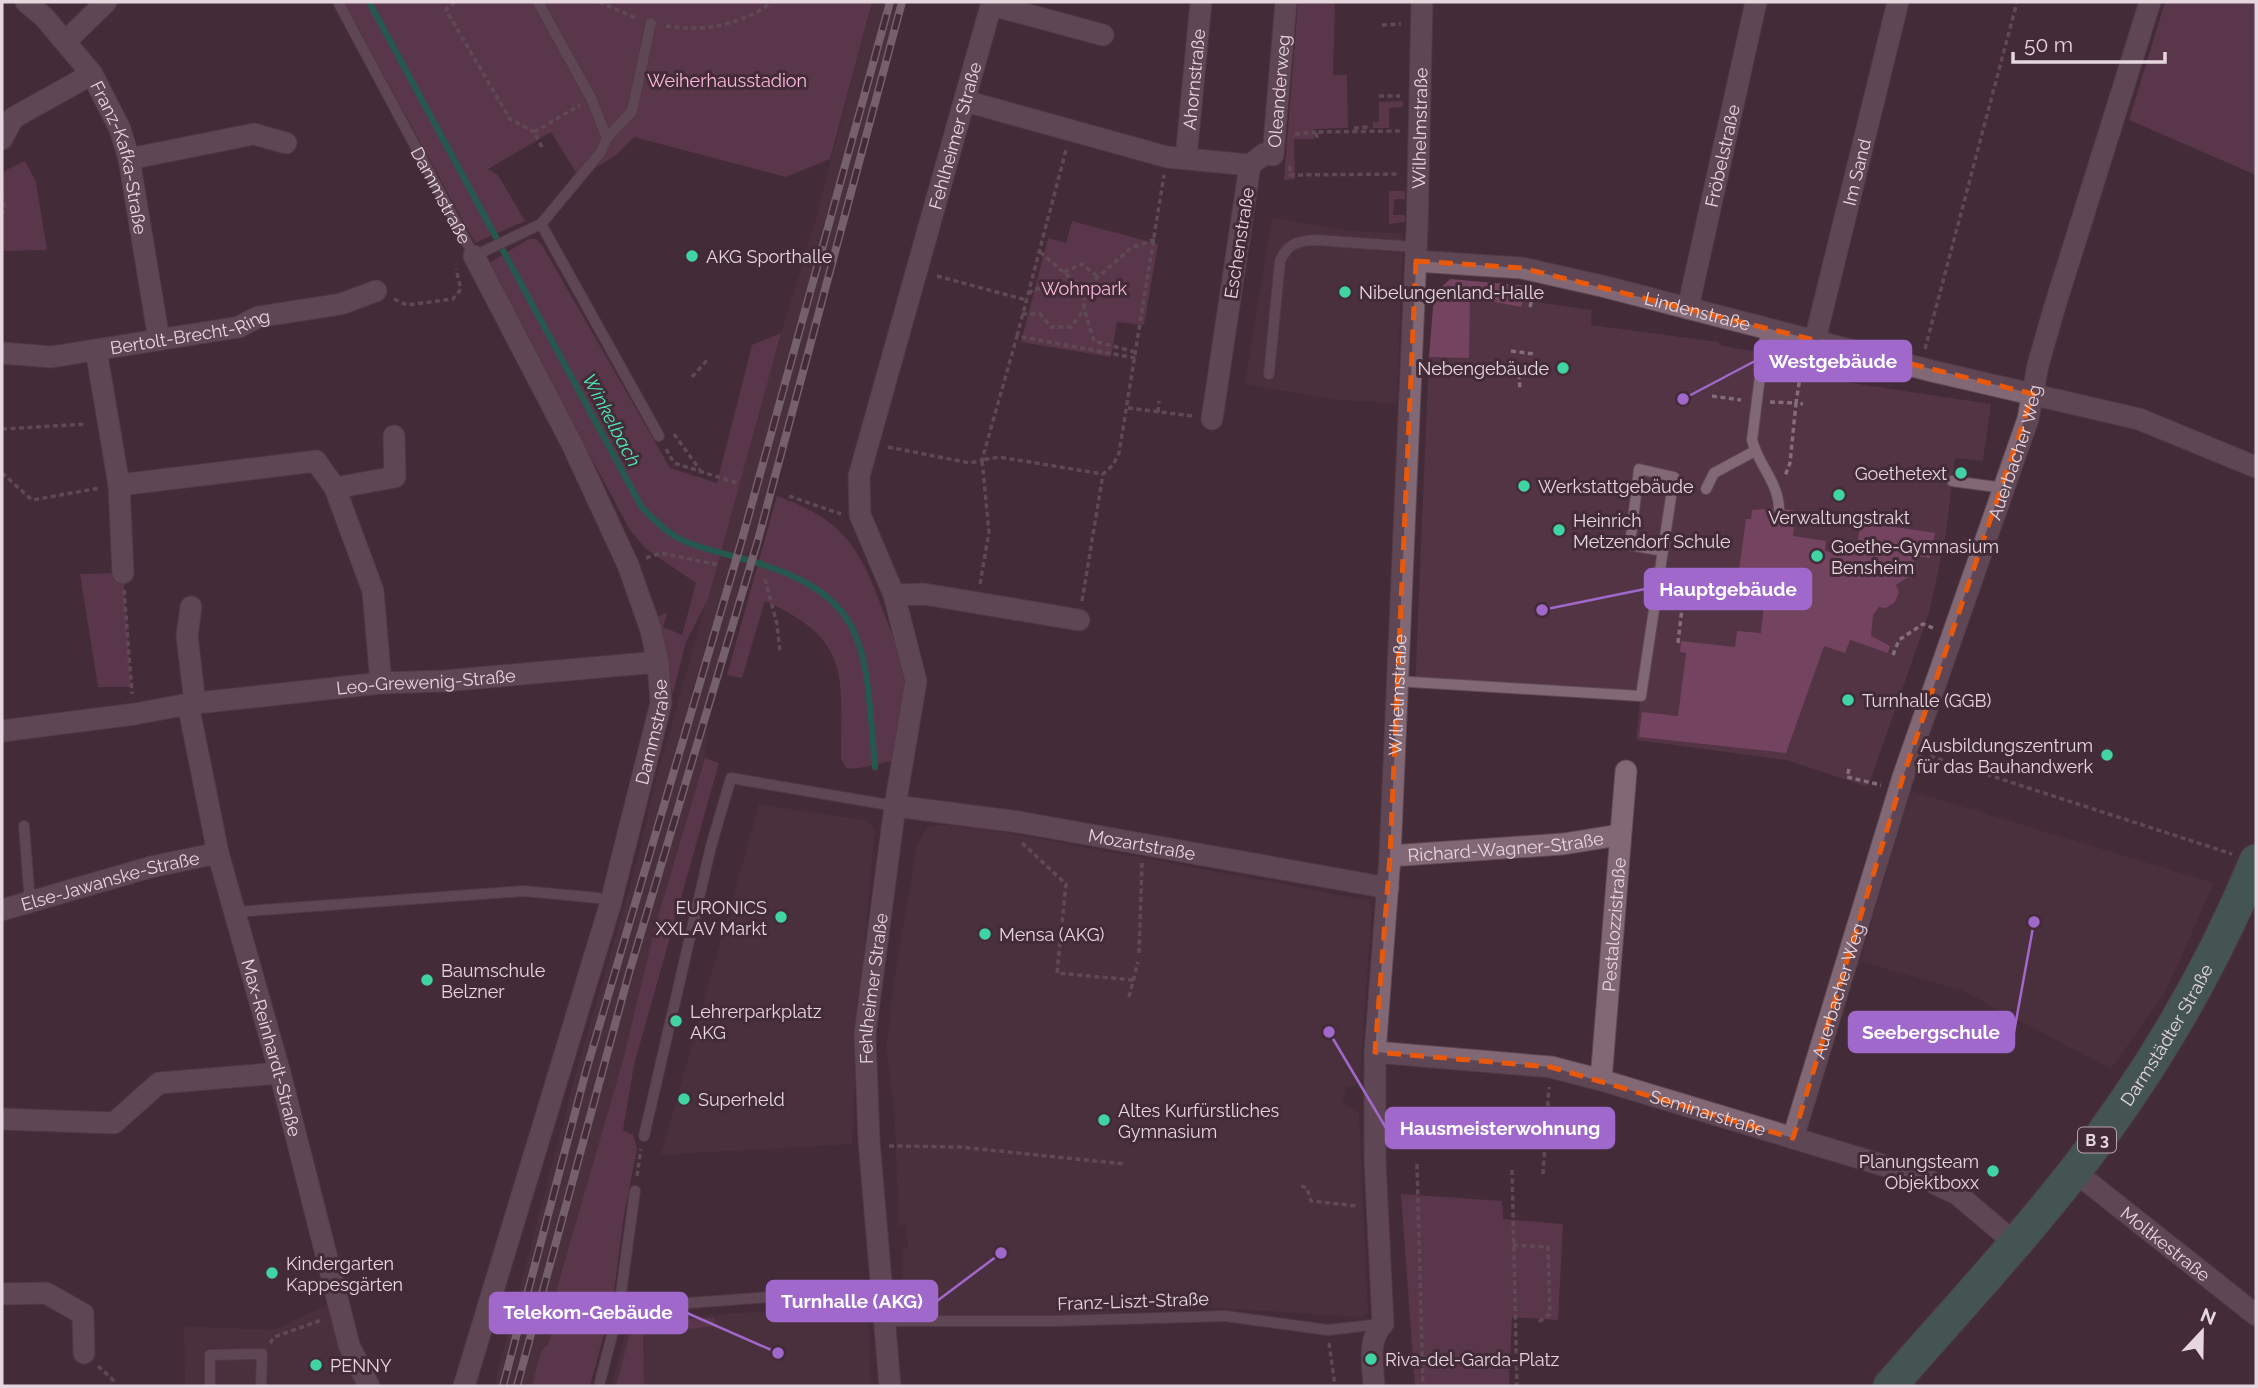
<svg xmlns="http://www.w3.org/2000/svg" width="2258" height="1388" viewBox="0 0 2258 1388" font-family="Raleway,sans-serif">
  <style>
    .built { fill: #523444 }
    .green { fill: #74435f }
    .lines { fill: none; stroke-linecap: round; stroke-linejoin: round }
    .stream { stroke: #00916a; stroke-width: 6 }
    .lane-casing { stroke: #5e4a54; stroke-width: 12 }
    .street-casing { stroke: #5e4a54; stroke-width: 23 }
    .primary-casing { stroke: #5e4a54; stroke-width: 35 }
    .path { stroke: #826d78; stroke-width: 3.5; stroke-dasharray: 5 3.5; stroke-linecap: butt }
    .lane { stroke: #826775; stroke-width: 10 }
    .street { stroke: #826775; stroke-width: 21 }
    .primary { stroke: #448573; stroke-width: 33 }
    .rail-casing { stroke: #b2a0a9; stroke-width: 8 }
    .rail { stroke: #432b38; stroke-width: 5; stroke-dasharray: 16; stroke-linecap: butt }
    .marked { fill: none; stroke: #e8590c; stroke-width: 5; stroke-dasharray: 14 9; stroke-linejoin: round }
    .poi-dot { fill: #3fd4a2; stroke: #432b38; stroke-width: 2.5 }
    .labels { text-anchor: middle; dominant-baseline: central; stroke-width: 6; stroke-linejoin: round; paint-order: stroke }
    .shield { fill: #432b38; stroke: #b5a3ac; stroke-width: 2 }
    .shield-label { font-size: 16px; font-weight: bold; fill: #e6d6de }
    .park-label { font-size: 18px; fill: #fdb9de; stroke: #432b38 }
    .street-label { font-size: 18px; fill: #e6d6de; stroke: #432b38 }
    .poi-label { font-size: 18px; fill: #e6d6de; stroke: #432b38; text-anchor: start }
    .water-label { font-size: 19px; font-style: italic; fill: #4de9b4; stroke: #432b38 }
    .leader { fill: none; stroke: #a068ca; stroke-width: 2.5 }
    .callout-dot { fill: #a068ca; stroke: #432b38; stroke-width: 2.5 }
    .callout { fill: #a068ca; stroke: #a068ca; stroke-width: 2.5 }
    .callout-label { font-size: 19px; text-anchor: middle; font-weight: bold; fill: #fff }
  </style>
  <rect width="100%" height="100%" fill="#432b38"/>
  <!-- built -->
  <path class="built" d="M872 2H906L796 414 708 718 705 758 656 923 623 1060 550 1312 556 1316 548 1344 541 1351 532 1386H494L577 1069 638 858 652 795 781 333 814 226Z
    M1272 218 1343 230 1403 234 1397 403 1336 400 1245 384Z
    M1467 292 1592 310 1591 325 1719 342V345L1757 352 1755 368 1765 369 1768 349 1795 353 1792 374 1991 404 1983 461 1955 458 1945 540 1929 613 1868 787 1786 760 1636 740 1640 701 1415 688 1429 354Z
    M1911 791 2214 883 2166 991 2111 1069 1963 991 1860 961Z
    M759 804 867 821 875 829 858 1018 852 1144 661 1155Z
    M939 825 981 828 1160 861 1366 900 1372 906 1360 1078 1354 1086H1346L1343 1103 1359 1113 1368 1313 1362 1317 1202 1307 1051 1317 931 1319 925 1315 920 1290 903 1292 902 1249 908 1248 906 1225H899L894 1108 886 1050 894 980 917 844 927 828Z
    M335 1301 379 1386H185L184 1326 274 1330Z
    M868 1306 871 1386H611L630 1319Z"/>
  <!-- green -->
  <path class="green" d="M344 2H872L830 159 786 177 634 137 615 156 579 177 551 132 488 169 498 175 525 221 475 243Z
    M1298 2H1335L1333 75H1347L1348 128 1314 129V139H1294L1295 179 1284 180Z
    M2165 2H2256V175L2129 120Z
    M1403 101V107L1389 108V128H1373V122H1379V102Z
    M25 161 36 182 47 250 2 251V172Z
    M1389 191H1405V199H1394L1393 215H1405V222L1389 224Z
    M1072 221 1158 244 1144 325 1117 322 1111 357 1021 342 1048 238 1066 243Z
    M529 239H536L542 245 670 468 717 483 752 345 781 333 708 599 686 642 673 693 658 662 648 620 667 613 663 627 682 635 696 583 646 549 630 530 487 264Z
    M1450 279 1528 286 1521 307 1470 297 1469 358 1429 357 1434 294Z
    M777 496C849 522 861 551 887 621 894 639 904 663 905 682 907 707 897 737 894 761 879 762 860 771 846 768L841 759C841 675 852 640 765 601L742 678 727 675Z
    M1779 508 1796 511 1793 536 1826 541 1825 551 1848 554 1850 544H1857L1861 522 1935 533 1930 558 1914 556 1913 574 1896 585 1899 592 1895 602 1886 608 1879 607 1873 615 1871 636 1890 646 1888 653 1850 640 1845 653 1824 646 1786 753 1639 737 1642 712 1678 716 1686 653 1680 652 1681 641 1735 647 1737 631 1761 633 1764 604 1735 599 1746 519H1751L1752 510Z
    M123 573 131 687H98L80 574Z
    M705 758 719 763 634 1065 623 1130 633 1135 637 1148 623 1221 613 1301 590 1386H532L541 1351 548 1344 556 1316 550 1312 623 1060 656 923Z
    M1401 1194 1502 1201 1503 1219 1563 1224 1558 1320 1512 1317 1509 1386H1415Z
    M714 1318 715 1326 643 1334 644 1386H616L633 1322Z"/>
  <g class="lines">
    <!-- stream -->
    <path class="stream" d="M369 2 641 506C675 544 689 544 737 557 873 593 864 644 875 767"/>
    <defs>
      <g id="lane">
        <path id="s1" d="M338 2 474 256 541 224 600 153 607 138"/>
        <path d="M538 2 591 98 607 138 632 111 651 23"/>
        <path d="M541 224 659 436"/>
        <path d="M1766 329 1752 440C1758 464 1778 482 1779 508"/>
        <path d="M1269 374 1280 261C1288 244 1296 241 1315 240L1416 247"/>
        <path d="M1952 481 2004 488"/>
        <path d="M1706 489 1714 473 1755 451"/>
        <path d="M1396 681 1641 696 1674 477 1639 469 1630 545 1663 551"/>
        <path d="M24 826 30 902"/>
        <path d="M234 912 524 891 598 898 611 902"/>
        <path d="M644 1136 711 846 731 778 895 806"/>
        <path d="M619 1308 880 1289"/>
        <path d="M883 1321H1056L1225 1316 1328 1330 1380 1324"/>
        <path d="M210 1386V1355L262 1354 261 1386"/>
        <path d="M599 1386 619 1308 635 1191"/>
      </g>
      <g id="street">
        <path id="s2" d="M26 2 44 17 92 74 120 129 129 159 159 340"/>
        <path d="M992 5 1103 35"/>
        <path d="M66 41 106 2"/>
        <path d="M965 101 1167 157 1250 165 1212 419"/>
        <path d="M2 139 13 118 92 74"/>
        <path id="s3" d="M1186 158 1201 2"/>
        <path d="M129 159 254 134 286 143"/>
        <path id="s4" d="M1250 165 1264 154 1273 155 1286 2"/>
        <path id="s5" d="M1416 261 1522 268 1602 286 1932 371 2139 419 2256 467"/>
        <path id="s6" d="M1688 308 1756 2"/>
        <path id="s7" d="M1815 340 1898 2"/>
        <path d="M96 350 119 485 123 573"/>
        <path id="s8" d="M2 353 51 357 239 327 258 317 341 304 376 291"/>
        <path d="M119 485 316 461 335 488 373 591 381 683"/>
        <path d="M335 488 395 477 394 436"/>
        <path d="M894 595 924 594 1079 620"/>
        <path d="M191 607 187 636 195 703"/>
        <path id="s9" d="M188 704 218 853 280 1073 349 1345 369 1386"/>
        <path id="s10" d="M2 731 135 714 188 704 381 683 444 681 658 662"/>
        <path id="s11" d="M895 806 1019 822 1388 888"/>
        <path id="s12" d="M1390 856 1563 844 1619 835"/>
        <path id="s13" d="M2 910 151 867 218 853"/>
        <path id="s14" d="M1375 1052 1551 1067 1601 1080 1919 1176 1957 1194 2015 1243"/>
        <path id="s15" d="M1601 1080 1626 771"/>
        <path d="M2 1119 114 1123 159 1083 280 1073"/>
        <path id="s16" d="M1793 1138 1903 777 2028 419 2038 365 2054 309 2150 2"/>
        <path id="s17" d="M2074 1171 2256 1315"/>
        <path d="M2 1294 46 1293 83 1314 84 1353"/>
        <path id="s18" d="M464 1386 611 902 661 703 658 662 651 630 628 565 572 444 474 256"/>
        <path id="s19" d="M890 1386 869 1141 865 1034 895 806 916 681 894 595 860 515 859 476 992 2"/>
        <path id="s20" d="M1374 1386C1373 1366 1367 1339 1383 1324L1375 1161V1052L1390 856 1417 230 1422 2"/>
      </g>
      <g id="primary">
        <path id="s21" d="M1890 1386C1952 1315 2016 1246 2074 1172 2148 1077 2210 972 2256 861"/>
      </g>
    </defs>
    <!-- lane casing -->
    <use href="#lane" class="lane-casing"/>
    <!-- street casing -->
    <use href="#street" class="street-casing"/>
    <!-- primary casing -->
    <use href="#primary" class="primary-casing"/>
    <!-- path -->
    <path class="path" d="M455 2 446 10 510 119 534 132
      M599 2 638 19
      M1382 25 1401 24
      M666 26C706 32 739 25 773 2
      M1379 96H1400
      M1354 128 1368 127
      M1295 134 1316 132
      M1317 138 1316 132 1400 131
      M542 147 534 132 580 105
      M1290 166V175L1399 174
      M2 194 5 207 2 215
      M1040 252 1082 288
      M1064 272 1082 264 1098 277
      M937 276 1026 300
      M1029 294 1033 289H1084
      M394 299 407 305 453 299 461 289 456 269
      M1530 307 1534 291
      M1022 314H1040L1051 327H1071L1084 309
      M1017 336 1066 150
      M1925 349 2017 2
      M1511 351 1534 354
      M1135 352 1094 341 1084 309V289L1131 248 1156 239
      M1803 357 1796 403 1803 404
      M1511 371 1519 374 1520 390
      M692 377 709 358
      M1712 396 1741 400
      M1770 402 1796 403 1790 463 1785 476
      M1128 408 1193 416
      M1158 412 1159 401
      M2 429 87 424
      M674 434 700 470
      M888 447 970 463 982 460 1017 336 1135 358
      M666 449 674 463 737 483
      M2 473 32 500 100 488
      M789 496 841 514
      M646 558 661 553 719 565
      M765 579 777 624 780 652
      M980 584 989 532 982 460 999 457 1103 474
      M1672 589 1684 591 1678 643H1681
      M124 590 132 694
      M1082 601 1103 474 1113 465 1119 453 1164 175
      M1893 655 1899 640 1923 624 1933 628
      M1930 756 2232 854
      M1849 769 1847 777 1881 785
      M1022 843 1066 884 1057 973 1133 980
      M1139 953 1142 863
      M1129 997 1138 962
      M889 1146 960 1147 1124 1164
      M1417 1164 1423 1386
      M1512 1170 1517 1386
      M1543 1174 1549 1087
      M637 1176 641 1149
      M1301 1186 1307 1188 1311 1201 1358 1206
      M1513 1245 1548 1247 1550 1314 1537 1323
      M548 1320 579 1330 600 1326
      M270 1343 274 1337 322 1320
      M1329 1343 1335 1386
      M98 1366 113 1380V1386"/>
    <!-- lane -->
    <use href="#lane" class="lane"/>
    <!-- street -->
    <use href="#street" class="street"/>
    <!-- primary -->
    <use href="#primary" class="primary"/>
    <defs>
      <path id="rail" d="M503 1386 586 1071 743 536 890 2
        M517 1386 629 973 758 540 902 2"/>
    </defs>
    <!-- rail casing -->
    <use href="#rail" class="rail-casing"/>
    <!-- rail -->
    <use href="#rail" class="rail"/>
  </g>
  <!-- marked area -->
  <path d="M0 0H2258V1388H0ZM1416 261 1522 268 2033 394 1903 777 1793 1138 1551 1067 1375 1052 1390 856Z" fill="#432b38" fill-opacity=".55" fill-rule="evenodd"/>
  <path class="marked" d="M1416 261 1522 268 2033 394 1903 777 1793 1138 1551 1067 1375 1052 1390 856Z"/>
  <!-- markers -->
  <g class="poi-dot">
    <circle cx="692" cy="256" r="7"/>
    <circle cx="1345" cy="292" r="7"/>
    <circle cx="1563" cy="368" r="7"/>
    <circle cx="1961" cy="473" r="7"/>
    <circle cx="1524" cy="486" r="7"/>
    <circle cx="1839" cy="495" r="7"/>
    <circle cx="1559" cy="530" r="7"/>
    <circle cx="1817" cy="556" r="7"/>
    <circle cx="1848" cy="700" r="7"/>
    <circle cx="2107" cy="755" r="7"/>
    <circle cx="781" cy="917" r="7"/>
    <circle cx="985" cy="934" r="7"/>
    <circle cx="427" cy="980" r="7"/>
    <circle cx="676" cy="1021" r="7"/>
    <circle cx="684" cy="1099" r="7"/>
    <circle cx="1104" cy="1120" r="7"/>
    <circle cx="1993" cy="1171" r="7"/>
    <circle cx="272" cy="1273" r="7"/>
    <circle cx="1371" cy="1359" r="7"/>
    <circle cx="316" cy="1365" r="7"/>
  </g>
  <g class="labels">
    <!-- shield labels -->
    <rect class="shield" x="2078" y="1127.5" width="38" height="25" rx="5"/>
    <g class="shield-label">
      <text x="2097" y="1140">B 3</text>
    </g>
    <!-- park labels -->
    <g class="park-label">
      <text x="727" y="80">Weiherhausstadion</text>
      <text x="1084" y="288">Wohnpark</text>
    </g>
    <!-- street labels -->
    <g class="street-label">
      <text stroke="none"><textPath href="#s3" startOffset="79">Ahornstraße</textPath></text>
      <text stroke="none"><textPath href="#s4" startOffset="91">Oleanderweg</textPath></text>
      <text stroke="none"><textPath href="#s20" startOffset="1262">Wilhelmstraße</textPath></text>
      <text stroke="none"><textPath href="#s19" startOffset="1278">Fehlheimer Straße</textPath></text>
      <text stroke="none"><textPath href="#s6" startOffset="156">Fröbelstraße</textPath></text>
      <text stroke="none"><textPath href="#s2" startOffset="187">Franz-Kafka-Straße</textPath></text>
      <text stroke="none"><textPath href="#s7" startOffset="173">Im Sand</textPath></text>
      <text stroke="none"><textPath href="#s1" startOffset="219">Dammstraße</textPath></text>
      <text transform="translate(1239 243) rotate(-81)">Eschenstraße</text>
      <text stroke="none"><textPath href="#s5" startOffset="287">Lindenstraße</textPath></text>
      <text stroke="none"><textPath href="#s8" startOffset="191">Bertolt-Brecht-Ring</textPath></text>
      <text stroke="none"><textPath href="#s16" startOffset="721">Auerbacher Weg</textPath></text>
      <text stroke="none"><textPath href="#s10" startOffset="427">Leo-Grewenig-Straße</textPath></text>
      <text stroke="none"><textPath href="#s20" startOffset="695">Wilhelmstraße</textPath></text>
      <text stroke="none"><textPath href="#s18" startOffset="681">Dammstraße</textPath></text>
      <text stroke="none"><textPath href="#s11" startOffset="250">Mozartstraße</textPath></text>
      <text stroke="none"><textPath href="#s12" startOffset="116">Richard-Wagner-Straße</textPath></text>
      <text stroke="none"><textPath href="#s13" startOffset="112">Else-Jawanske-Straße</textPath></text>
      <text stroke="none"><textPath href="#s15" startOffset="156">Pestalozzistraße</textPath></text>
      <text stroke="none"><textPath href="#s19" startOffset="399">Fehlheimer Straße</textPath></text>
      <text stroke="none"><textPath href="#s16" startOffset="154">Auerbacher Weg</textPath></text>
      <text stroke="none"><textPath href="#s21" startOffset="448">Darmstädter Straße</textPath></text>
      <text stroke="none"><textPath href="#s9" startOffset="354">Max-Reinhardt-Straße</textPath></text>
      <text stroke="none"><textPath href="#s14" startOffset="340">Seminarstraße</textPath></text>
      <text stroke="none"><textPath href="#s17" startOffset="117">Moltkestraße</textPath></text>
      <text transform="translate(1133 1301) rotate(-2)">Franz-Liszt-Straße</text>
    </g>
    <!-- poi labels -->
    <g class="poi-label">
      <text x="706" y="256">AKG Sporthalle</text>
      <text x="1359" y="292">Nibelungenland-Halle</text>
      <text x="1549" y="368" text-anchor="end">Nebengebäude</text>
      <text x="1947" y="473" text-anchor="end">Goethetext</text>
      <text x="1538" y="486">Werkstattgebäude</text>
      <text x="1839" y="517" text-anchor="middle">Verwaltungstrakt</text>
      <text x="1573" y="520">Heinrich<tspan x="1573" dy="21">Metzendorf Schule</tspan></text>
      <text x="1831" y="546">Goethe-Gymnasium<tspan x="1831" dy="21">Bensheim</tspan></text>
      <text x="1862" y="700">Turnhalle (GGB)</text>
      <text x="2093" y="745" text-anchor="end">Ausbildungszentrum<tspan x="2093" dy="21">für das Bauhandwerk</tspan></text>
      <text x="767" y="907" text-anchor="end">EURONICS<tspan x="767" dy="21">XXL AV Markt</tspan></text>
      <text x="999" y="934">Mensa (AKG)</text>
      <text x="441" y="970">Baumschule<tspan x="441" dy="21">Belzner</tspan></text>
      <text x="690" y="1011">Lehrerparkplatz<tspan x="690" dy="21">AKG</tspan></text>
      <text x="698" y="1099">Superheld</text>
      <text x="1118" y="1110">Altes Kurfürstliches<tspan x="1118" dy="21">Gymnasium</tspan></text>
      <text x="1979" y="1161" text-anchor="end">Planungsteam<tspan x="1979" dy="21">Objektboxx</tspan></text>
      <text x="286" y="1263">Kindergarten<tspan x="286" dy="21">Kappesgärten</tspan></text>
      <text x="1385" y="1359">Riva-del-Garda-Platz</text>
      <text x="330" y="1365">PENNY</text>
    </g>
    <!-- water labels -->
    <g class="water-label">
      <text transform="translate(612 420) rotate(62)">Winkelbach</text>
    </g>
  </g>
  <!-- callouts -->
  <path class="leader" d="M1683 399L1755 361M1542 610L1645 589M2034 922L2014 1032M1329 1032L1386 1128M1001 1253L937 1301M778 1353L687 1313"/>
  <g class="callout-dot">
    <circle cx="1683" cy="399" r="7"/>
    <circle cx="1542" cy="610" r="7"/>
    <circle cx="2034" cy="922" r="7"/>
    <circle cx="1329" cy="1032" r="7"/>
    <circle cx="1001" cy="1253" r="7"/>
    <circle cx="778" cy="1353" r="7"/>
  </g>
  <g class="callout">
    <rect x="1755" y="341" width="156" height="40" rx="7"/>
    <rect x="1645" y="569" width="166" height="40" rx="7"/>
    <rect x="1849" y="1012" width="165" height="40" rx="7"/>
    <rect x="1386" y="1108" width="228" height="40" rx="7"/>
    <rect x="767" y="1281" width="170" height="40" rx="7"/>
    <rect x="490" y="1293" width="197" height="40" rx="7"/>
  </g>
  <g class="callout-label">
    <text x="1833" y="368">Westgebäude</text>
    <text x="1728" y="596">Hauptgebäude</text>
    <text x="1931" y="1039">Seebergschule</text>
    <text x="1500" y="1135">Hausmeisterwohnung</text>
    <text x="852" y="1308">Turnhalle (AKG)</text>
    <text x="588" y="1319">Telekom-Gebäude</text>
  </g>
  <!-- border -->
  <rect width="2258" height="1388" fill="none" stroke="#e6d6de" stroke-width="7"/>
  <!-- north arrow -->
  <g transform="translate(2202 1332) rotate(22)" stroke="#432b38" stroke-width="5" paint-order="stroke">
  <path d="M0-5L12 26L0 18L-12 26Z" fill="#e6d6de"/>
  <text y="-10" font-size="19" font-weight="bold" text-anchor="middle" fill="#e6d6de">N</text>
  </g>
  <!-- scale -->
  <path d="M2013 52v10h152v-10" fill="none" stroke="#e6d6de" stroke-width="3.5"/>
  <text x="2024" y="52" font-size="21" fill="#e6d6de" stroke="#432b38" stroke-width="5" paint-order="stroke">50 m</text>
</svg>
